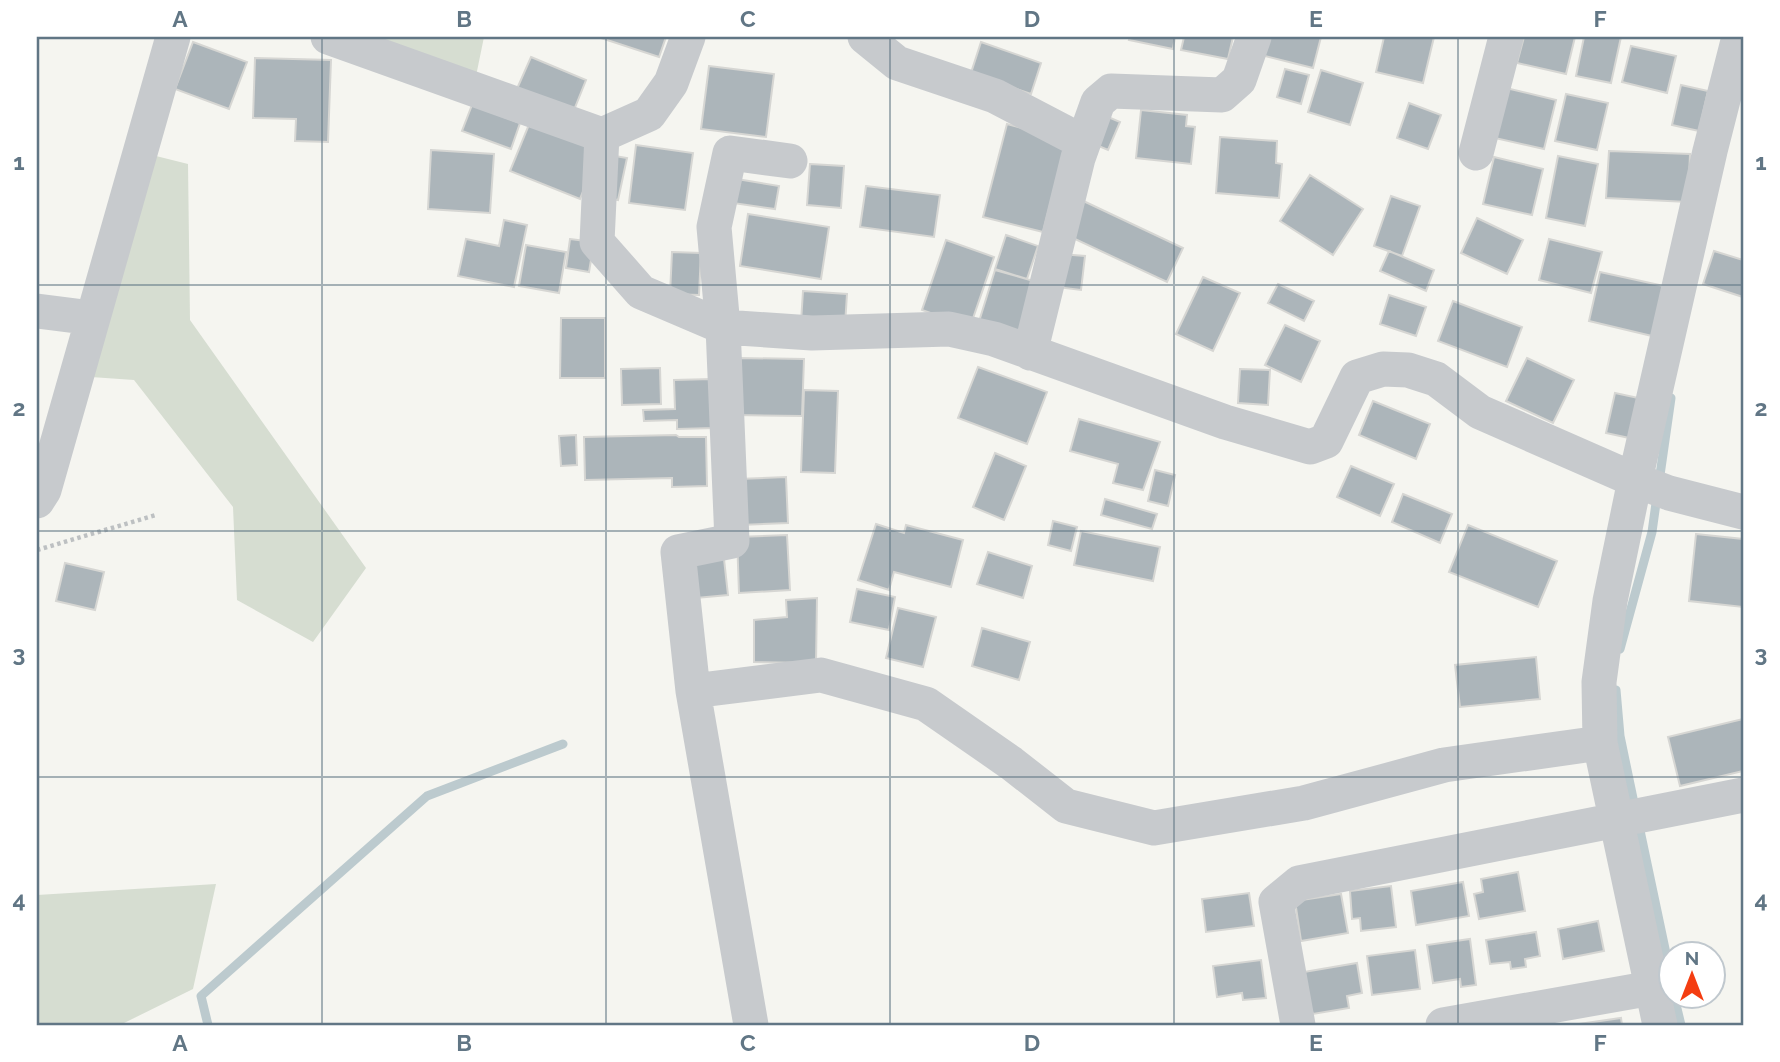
<svg xmlns="http://www.w3.org/2000/svg" width="1780" height="1062" viewBox="0 0 1780 1062" font-family="Raleway,sans-serif">
  <style>
    .green { fill: #d6ddd1 }
    .lines { fill: none; stroke-linecap: round; stroke-linejoin: round }
    .stream { stroke: #bccace; stroke-width: 9 }
    .building { fill: #acb5ba; stroke: #d6d6d3; stroke-width: 2 }
    .path { stroke: #bdc0c2; stroke-width: 4.5; stroke-dasharray: 3.5 3.5; stroke-linecap: butt }
    .minor { stroke: #c7cacd; stroke-width: 35 }
    .grid { fill: none; stroke: #617685; stroke-width: 2; stroke-opacity: 0.55 }
    .neatline { fill: none; stroke: #617685; stroke-width: 2.5 }
    .grid-label { font-size: 23px; text-anchor: middle; font-weight: bold; fill: #617685 }
  </style>
  <rect width="100%" height="100%" fill="#f5f5f0"/>
  <!-- green -->
  <path class="green" d="M379 37H484L476 76Z
    M156 156 188 164 190 320 366 568 313 642 237 600 233 507 134 380 91 377Z
    M216 884 193 989 120 1025H37V895Z"/>
  <g class="lines">
    <!-- stream -->
    <path class="stream" d="M1659 482 1671 398
      M1620 649 1652 532 1657 496
      M1616 690 1620 736 1635 808
      M1638 821 1672 982
      M1674 996 1681 1025
      M208 1025 201 996 427 796 563 744"/>
  </g>
  <!-- building -->
  <path class="building" d="M598 37H666L659 57Z
    M1130 37H1175L1173 49 1129 40Z
    M1184 37H1233L1228 59 1181 50Z
    M1262 37H1321L1313 68 1257 54Z
    M1384 37H1434L1423 83 1376 72Z
    M1524 37H1575L1566 74 1517 63Z
    M1584 37H1621L1611 83 1576 76Z
    M193 42 247 62 229 109 175 89Z
    M981 42 1041 63 1031 94 971 73Z
    M1631 46 1676 56 1667 93 1622 82Z
    M531 57 586 80 572 115 516 91Z
    M255 58 331 60 328 142 295 141 296 119 253 118Z
    M709 66 774 74 766 137 701 129Z
    M1285 69 1309 75 1301 104 1277 97Z
    M1321 70 1363 83 1350 125 1308 112Z
    M1681 85 1708 91 1699 131 1672 125Z
    M1506 88 1556 100 1544 149 1495 138Z
    M1566 94 1608 103 1597 150 1555 141Z
    M1409 103 1441 115 1428 149 1397 138Z
    M472 105 520 123 511 149 462 131Z
    M1141 110 1187 115 1186 126 1195 127 1191 164 1136 158Z
    M1101 114 1120 122 1108 150 1089 142Z
    M530 122 600 150 580 199 510 171Z
    M1007 124 1067 140 1043 232 983 217Z
    M1220 137 1277 141 1276 163 1282 164 1279 198 1216 193Z
    M636 145 693 153 685 210 629 203Z
    M431 150 494 154 490 213 428 209Z
    M1609 151 1690 154 1688 202 1606 198Z
    M609 155 627 158 618 200 601 197Z
    M1558 156 1598 164 1585 226 1546 218Z
    M1494 157 1543 169 1532 215 1483 204Z
    M810 164 844 166 841 208 807 205Z
    M1310 175 1363 209 1333 255 1280 221Z
    M737 179 779 186 775 209 733 203Z
    M866 186 940 195 934 237 860 227Z
    M1391 196 1420 206 1402 256 1374 246Z
    M1077 198 1183 248 1167 282 1060 232Z
    M748 214 829 227 821 279 740 266Z
    M1477 218 1523 240 1507 274 1461 253Z
    M504 220 527 225 514 287 458 276 466 239 499 246Z
    M1006 235 1038 246 1027 279 995 269Z
    M570 239 594 242 589 272 566 268Z
    M1549 239 1602 252 1591 293 1539 280Z
    M946 240 994 257 970 327 922 310Z
    M526 245 566 252 559 293 519 286Z
    M1389 251 1434 270 1426 291 1380 271Z
    M1714 251 1743 260V297L1703 284Z
    M672 252 701 253 699 295 670 294Z
    M1060 254 1085 256 1081 290 1056 287Z
    M995 270 1037 282 1019 340 977 328Z
    M1600 272 1664 286 1652 336 1589 321Z
    M1203 277 1240 293 1213 351 1176 334Z
    M1278 284 1314 301 1304 321 1268 303Z
    M803 291 847 294 845 325 801 322Z
    M1389 295 1426 307 1416 336 1380 324Z
    M1453 301 1522 327 1507 367 1438 341Z
    M561 318H605V378H560Z
    M1285 325 1320 341 1301 382 1265 365Z
    M738 358 804 359 802 416 737 415Z
    M1527 358 1574 380 1553 423 1506 401Z
    M978 367 1047 392 1027 444 958 418Z
    M660 368 661 404 622 405 621 369Z
    M1240 369 1270 370 1268 405 1238 403Z
    M712 379 714 428 677 429V420L644 421 643 410 675 409 674 380Z
    M804 390 838 391 835 473 801 472Z
    M1615 393 1643 399 1634 439 1606 433Z
    M1373 401 1430 424 1416 459 1359 435Z
    M1079 419 1160 442 1143 490 1113 483 1118 464 1070 451Z
    M576 435 577 465 561 466 559 436Z
    M676 435 679 437H706L707 486 672 487V478L585 480 584 437Z
    M995 453 1026 466 1004 520 973 507Z
    M1351 466 1394 484 1380 516 1337 497Z
    M1155 470 1175 475 1168 506 1148 501Z
    M786 477 788 523 740 525 738 479Z
    M1403 494 1452 514 1440 543 1392 522Z
    M1105 499 1157 514 1152 529 1101 515Z
    M1053 521 1077 527 1071 551 1048 545Z
    M876 524 904 533 906 525 963 540 951 587 894 572 889 590 858 580Z
    M1468 525 1557 561 1538 607 1449 572Z
    M1081 531 1160 547 1153 581 1074 565Z
    M1696 534 1743 539V607L1689 601Z
    M787 535 790 590 739 593 737 537Z
    M988 552 1032 566 1023 598 977 584Z
    M724 559 728 595 696 598 692 562Z
    M65 563 104 572 95 610 56 601Z
    M857 589 895 597 889 630 850 622Z
    M817 598 816 663 754 662V620L787 617 786 600Z
    M898 608 936 617 923 667 886 658Z
    M982 628 1030 642 1019 680 972 666Z
    M1536 657 1540 699 1460 707 1455 665Z
    M1743 719V771L1680 786 1668 737Z
    M1518 872 1525 911 1479 919 1474 894 1483 892 1481 879Z
    M1463 882 1469 916 1416 925 1411 891Z
    M1391 886 1396 927 1361 931 1360 918 1352 919 1350 891Z
    M1249 893 1254 926 1206 932 1202 899Z
    M1341 894 1348 933 1301 941 1295 901Z
    M1598 921 1604 951 1563 959 1558 929Z
    M1536 932 1540 956 1525 959 1526 967 1511 969 1510 962 1490 964 1486 940Z
    M1470 939 1476 985 1461 987 1460 979 1433 983 1427 945Z
    M1415 950 1420 989 1372 995 1367 956Z
    M1261 960 1266 998 1243 1000 1242 993 1217 997 1213 966Z
    M1357 963 1362 993 1347 996 1349 1008 1313 1014 1298 973Z
    M1621 1018 1622 1025H1572Z"/>
  <g class="lines">
    <!-- path -->
    <path class="path" d="M37 550 156 515"/>
    <!-- minor -->
    <path class="minor" d="M328 37 602 135 649 114 671 83 688 37
      M865 37 897 63 995 96 1083 142
      M602 135 597 242 641 292 723 327 812 333 949 329 994 339 1225 422 1310 447 1326 441 1357 377 1383 369 1408 370 1436 379 1480 412 1635 480 1669 493 1743 512
      M1476 153 1506 37
      M37 311 92 318
      M1030 353 1078 158 1098 102 1111 91 1222 95 1239 80 1254 37
      M37 501 44 490 173 37
      M693 691 821 675 926 704 1011 763 1066 806 1154 828 1304 803 1444 765 1600 743
      M751 1025 693 691 678 552 732 541 723 327 714 227 730 153 790 161
      M1298 1025 1276 902 1299 883 1743 795
      M1443 1025 1652 988
      M1660 1025 1600 743 1599 682 1610 601 1635 480 1710 151 1739 37"/>
  </g>
  <!-- grid -->
  <path class="grid" d="M322 37V1025M606 37V1025M890 37V1025M1174 37V1025M1458 37V1025M37 285H1743M37 531H1743M37 777H1743"/>
  <!-- border -->
  <rect width="1780" height="1062" fill="none" stroke="#ffffff" stroke-width="77"/>
  <!-- north arrow -->
  <g transform="translate(1692 975)"><circle r="33" fill="#ffffff" stroke="#c0c8ce" stroke-width="2"/>
  <path d="M0-5L12 26L0 18L-12 26Z" fill="#f43d11"/>
  <text y="-10" font-size="19" font-weight="bold" text-anchor="middle" fill="#617685">N</text>
  </g>
  <rect x="38" y="38" width="1704" height="986" class="neatline"/>
  <g class="grid-label">
    <text x="180" y="27">A</text>
    <text x="464" y="27">B</text>
    <text x="748" y="27">C</text>
    <text x="1032" y="27">D</text>
    <text x="1316" y="27">E</text>
    <text x="1600" y="27">F</text>
    <text x="19" y="170">1</text>
    <text x="1761" y="170">1</text>
    <text x="19" y="416">2</text>
    <text x="1761" y="416">2</text>
    <text x="19" y="662">3</text>
    <text x="1761" y="662">3</text>
    <text x="19" y="908">4</text>
    <text x="1761" y="908">4</text>
    <text x="180" y="1051">A</text>
    <text x="464" y="1051">B</text>
    <text x="748" y="1051">C</text>
    <text x="1032" y="1051">D</text>
    <text x="1316" y="1051">E</text>
    <text x="1600" y="1051">F</text>
  </g>
</svg>
